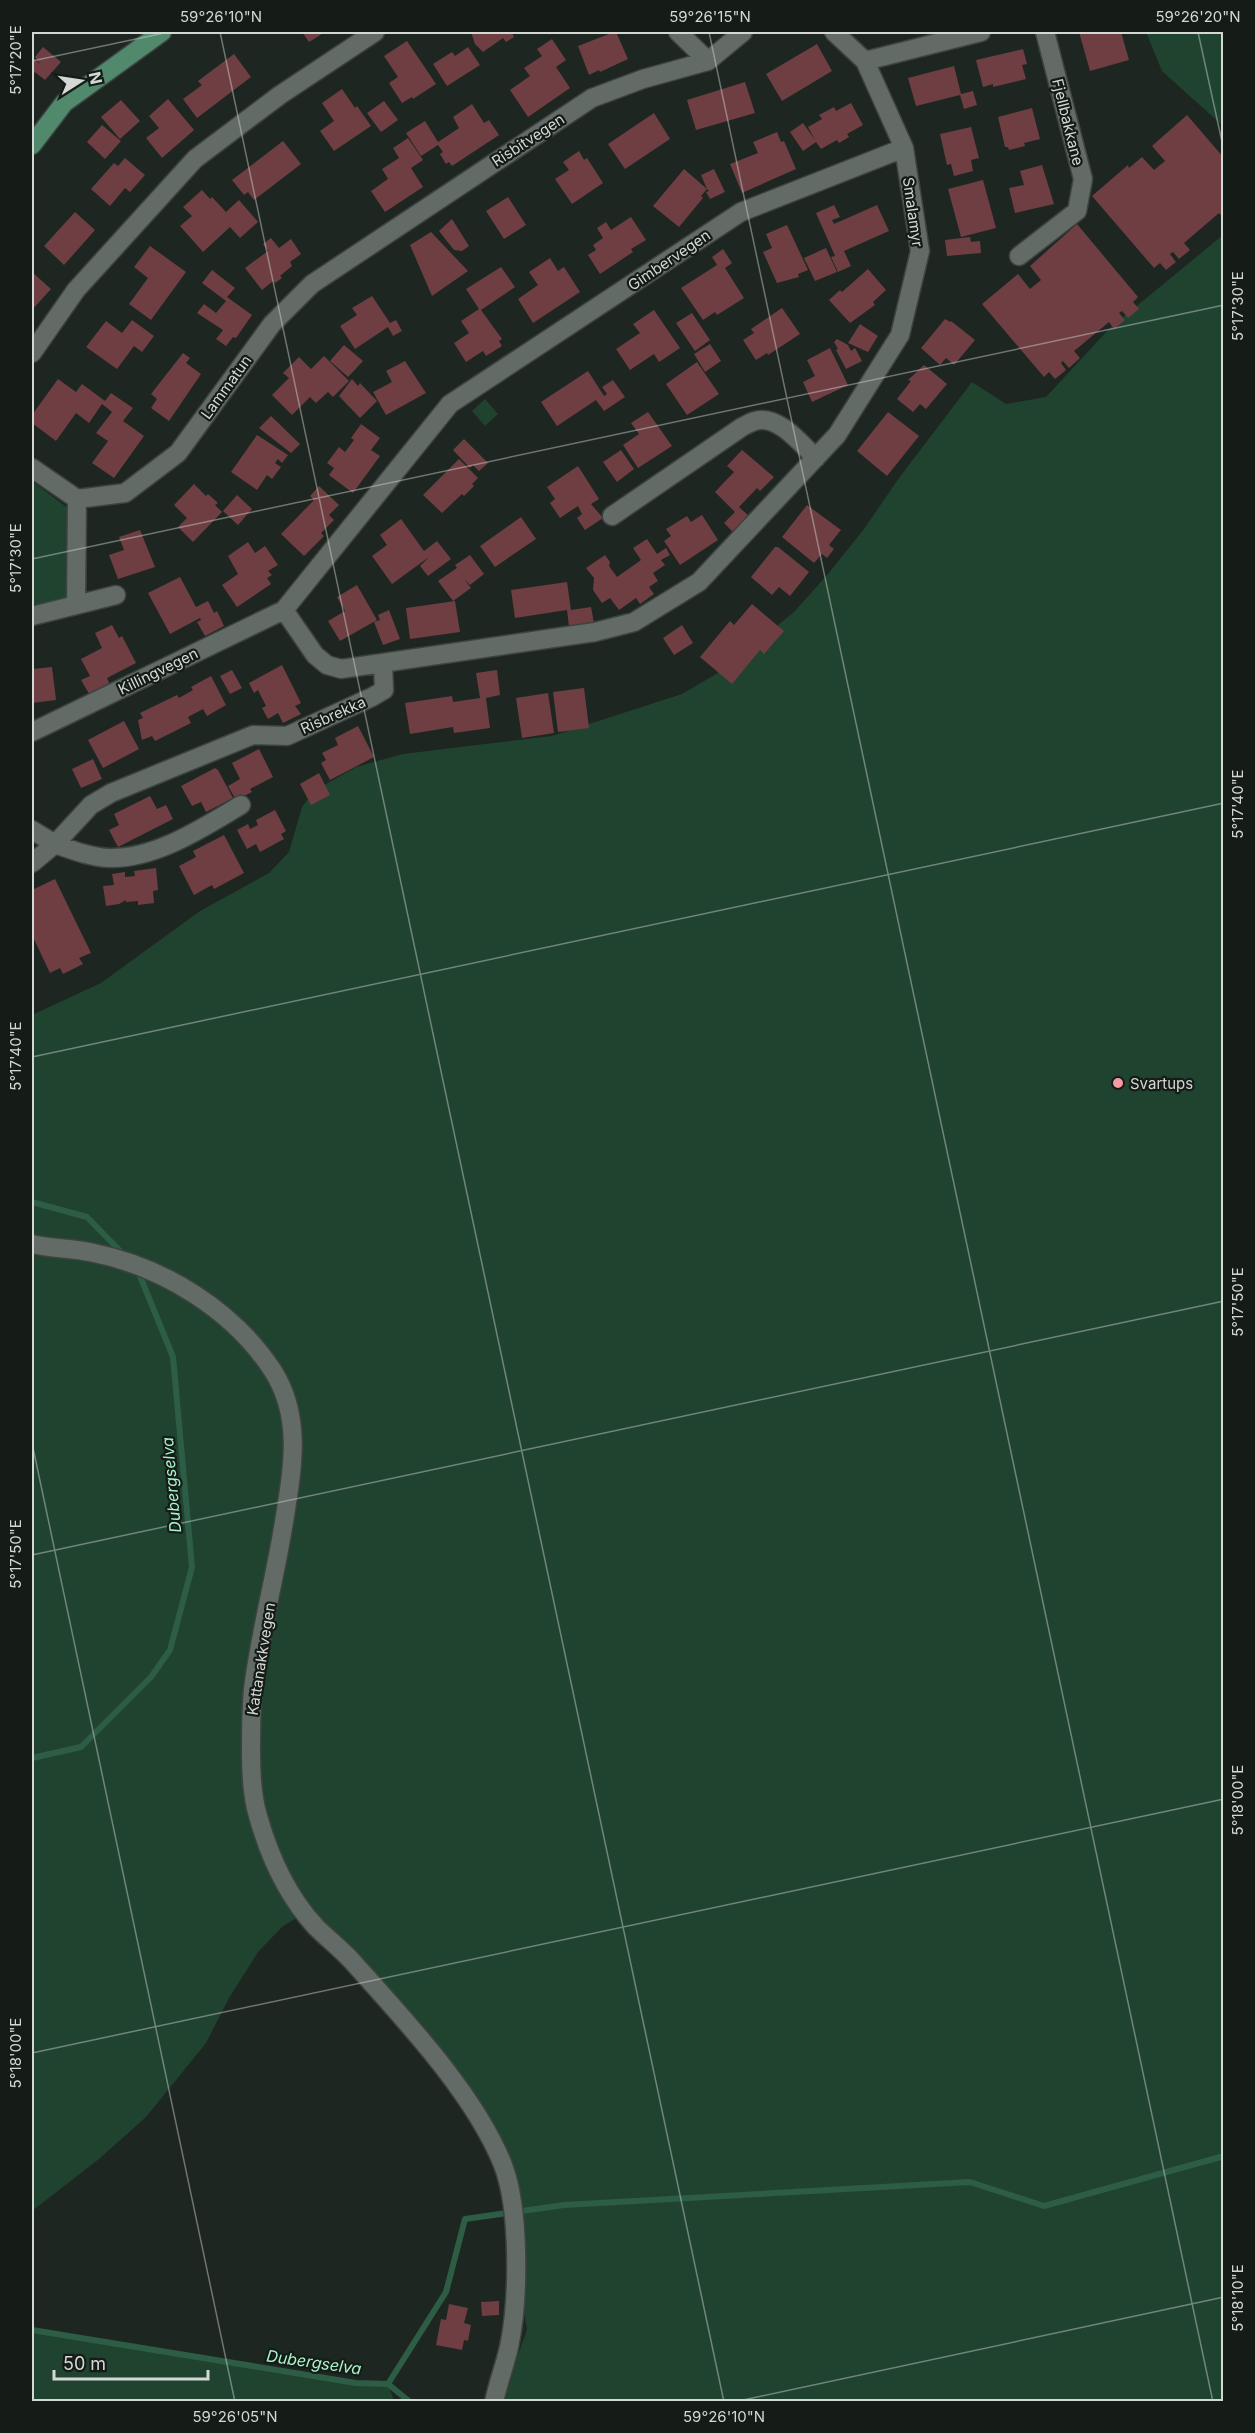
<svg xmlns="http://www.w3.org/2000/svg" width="1255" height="2433" viewBox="0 0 1255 2433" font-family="Inter,sans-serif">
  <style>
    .green { fill: #204330 }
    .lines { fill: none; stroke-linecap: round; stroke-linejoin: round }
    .stream { stroke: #2d5d44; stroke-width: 6 }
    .building { fill: #6e3e43 }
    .minor-casing { stroke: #3d4340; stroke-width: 21 }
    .major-casing { stroke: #3d4340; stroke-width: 21 }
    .minor { stroke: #626b66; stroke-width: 18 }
    .major { stroke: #51896d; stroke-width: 18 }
    .ticks { fill: none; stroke: #d3d8d5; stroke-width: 1.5; stroke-opacity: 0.45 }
    .poi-dot { fill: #f49aa3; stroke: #151c18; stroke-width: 2 }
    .labels { text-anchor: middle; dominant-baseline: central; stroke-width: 4.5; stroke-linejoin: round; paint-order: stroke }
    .street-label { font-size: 15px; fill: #d3d8d5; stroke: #151c18 }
    .poi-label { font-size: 15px; fill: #d3d8d5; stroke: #151c18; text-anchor: start }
    .water-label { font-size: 16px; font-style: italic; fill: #a9f6cb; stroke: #151c18 }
    .neatline { fill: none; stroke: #d3d8d5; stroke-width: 2 }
    .ticks-label { font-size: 15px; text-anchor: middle; fill: #d3d8d5 }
  </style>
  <rect width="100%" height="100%" fill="#1e2621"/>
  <!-- green -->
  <path class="green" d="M1146 32H1223V126L1162 71Z
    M1223 235V2401H501L527 2330 508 2213 475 2104 390 1990 363 1959 324 1925 302 1915 283 1926 258 1952 229 1998 206 2043 146 2117 99 2159 32 2211V1015L101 983 200 911 269 873 289 852 302 807 314 791 356 767 403 754 552 736 682 694 723 670 794 612 828 574 864 529 899 478 972 382 1006 404 1046 397 1110 328Z
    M485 399 498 414 485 426 472 411Z
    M32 481 69 509V601L32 605Z
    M32 2330 356 2383 388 2384 394 2401H32Z"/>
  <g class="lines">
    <!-- stream -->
    <path class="stream" d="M32 1202 87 1217 123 1254
      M32 1758 81 1747 151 1677 170 1650 192 1567 173 1357 138 1271
      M32 2330 356 2383 388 2384 410 2402
      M388 2384 446 2292 465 2219 564 2205 970 2182 1044 2206 1224 2156"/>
  </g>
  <!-- building -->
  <path class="building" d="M302 32H325L309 42Z
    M471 32H514L512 33 514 37 506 42 503 38 483 52 475 44Z
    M614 32H616L628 59 600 72 599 70 589 75 578 46Z
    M1079 32H1121L1129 60 1090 71Z
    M552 39 566 60 556 67 570 88 528 117 510 90 530 76 524 68 542 56 537 49Z
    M407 41 436 84 413 99 412 97 402 103 389 83 398 77 384 56Z
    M817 44 832 71 782 101 766 74Z
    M43 47 61 62 45 80 35 72 32 77V57L40 64 35 57Z
    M468 47 480 65 447 86 433 64 452 52 455 56Z
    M1023 49 1027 64 1022 65 1026 79 993 87V84L983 87 976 60Z
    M234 54 251 77 197 118 183 99 202 85 198 81Z
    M954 66 961 94 973 91 977 105 964 109 960 95 916 106 908 78Z
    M745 82 755 113 696 130 687 100Z
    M342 89 355 108 357 106 371 126 334 151 320 131 334 121 322 103Z
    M168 99 194 130 162 158 146 138 159 128 149 116Z
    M121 100 140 121 120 139 101 117Z
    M384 101 398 120 381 132 367 113Z
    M851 103 863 125 847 134 849 137 839 143 837 140 821 149 816 142 803 151 790 132 803 123 815 140 808 127 822 119 819 115 834 107 836 111Z
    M472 104 484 123 489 120 499 135 452 166 449 162 446 164 440 154 443 152 438 145 421 156 406 133 425 121 438 142 459 128 453 117Z
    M1032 108 1040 139 1024 143 1025 146 1009 150 1008 147H1005L998 117Z
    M654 113 670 139 625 169 608 144Z
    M1187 115 1224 158V219L1219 213 1184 243 1190 250 1179 259 1173 252 1170 254 1176 262 1166 270 1160 263 1154 268 1092 196 1128 165 1129 168 1142 157 1154 170 1165 161 1152 146Z
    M102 125 121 141 105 159 87 142Z
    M971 127 979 158 971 160 973 171 954 176 951 164 947 165 940 134Z
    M777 132 781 142 784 141 796 169 742 193 730 164 758 153 753 142Z
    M408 138 423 160 411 168 423 187 385 212 371 191 388 179 382 169 399 158 393 148Z
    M283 141 301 164 254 200 248 192 244 195 232 180Z
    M579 151 584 160 587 158 603 183 572 204 555 179 569 170 563 162Z
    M125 158 145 175 130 192 125 188 110 206 91 189 114 163 118 166Z
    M1042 165 1054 204 1015 213 1009 188 1024 185 1020 171Z
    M684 169 707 189 701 175 714 169 725 192 710 199 706 192 709 191 707 189 701 196 703 198 679 227 653 206Z
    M983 180 996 228 961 237 948 189Z
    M202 190 210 199 212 197 226 212 239 200 258 222 240 238 230 227 203 252 180 226 192 216 183 207Z
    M508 197 526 225 504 239 486 211Z
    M834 205 840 217 832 220 834 224 877 205 889 231 844 251 851 266 838 272 831 257 835 256 816 213Z
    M75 212 95 230 64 265 44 246Z
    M631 217 646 240 631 249 633 252 600 274 588 255 596 250 593 245 603 238 597 228 606 222 611 230Z
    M452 219 469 246 462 251 454 250 439 231Z
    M1077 224 1138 297 1133 302 1139 309 1128 318 1122 311 1119 313 1125 320 1114 329 1109 322 1079 347 1074 351 1080 358 1069 368 1063 361 1061 363 1066 370 1055 379 1049 372 1044 377 982 304 1018 274 1030 289 1041 280 1030 266Z
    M787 225 808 270 798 274 799 277 777 283 763 252 772 248 766 234Z
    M431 232 468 271 432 296 410 245Z
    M970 237 971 242 980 241 981 253 947 256 945 240Z
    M271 238 279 248 291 239 301 254 290 262 292 266 280 276 282 278 275 283 273 281 262 290 245 268 268 251 263 244Z
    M150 246 186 272 151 320 129 304 148 278 134 267Z
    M826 248 837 272 815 281 804 258Z
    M723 249 732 263 725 268 744 298 717 315 715 312 703 320 681 288 717 265 712 257Z
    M550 258 558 271 564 267 580 292 533 323 518 299 538 285 529 272Z
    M501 267 515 287 481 310 502 339 499 341 502 346 486 356 483 351 466 362 454 343 469 333 461 321 479 309 466 289Z
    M868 269 886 290 873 302 875 305 850 323 829 300 840 290 842 292Z
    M212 270 235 288 227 297 252 315 236 338 233 337 226 346 216 339 223 330 197 313 204 304 216 313 226 301 202 283Z
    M32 272 51 289 32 310Z
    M372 296 390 323 396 320 402 331 393 336 388 327 355 349 340 326 357 315 352 308Z
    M782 308 800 334 768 355 767 353 756 360 743 340 754 333 751 329Z
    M654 310 680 348 659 362 654 354 630 370 616 349 640 333 633 324Z
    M692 313 710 340 695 351 676 323Z
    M945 319 950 322 951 321 975 340 954 365 946 358 940 365 921 348Z
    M132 320 154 336 142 352 134 346 117 369 86 347 106 321 122 333Z
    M860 324 878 336 868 352 848 343Z
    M837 339 848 345 851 351 855 348 862 361 846 369 836 350 838 349 834 342Z
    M710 344 721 361 705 372 694 354Z
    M344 345 363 361 348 377 330 361Z
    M830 348 848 385 812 402 803 382 815 376 807 360Z
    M183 353 190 358 186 363 201 374 169 421 151 408 157 399 151 394Z
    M324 356 349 381 333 397 328 392 316 403 310 397 292 415 272 395 289 378 283 373 299 357 311 369Z
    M405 361 426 393 386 415 373 392 392 382 386 371Z
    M697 362 719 394 687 415 666 384Z
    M924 365 947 384 926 409 920 404 913 412 897 399 911 381 908 380Z
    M588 371 604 396 607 394 602 387 613 380 625 397 604 411 596 400 557 426 541 402Z
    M58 379 76 392 82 384 105 401 111 393 133 408 123 421 144 436 114 478 92 463 108 441 96 433 112 412 102 404 89 423 76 413 56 441 32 423V415Z
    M352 379 358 386 360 383 377 401 360 418 339 396Z
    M648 412 672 446 638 468 623 445 639 434 631 423Z
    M888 412 919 436 887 476 857 451Z
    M271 416 300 444 291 453 259 428Z
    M361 424 380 438 371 450 380 456 353 493 329 475 334 468 327 463 339 447 345 452 354 440 351 438Z
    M257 435 288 455 282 463 278 459 275 463 281 467 272 479 267 475 257 490 231 472Z
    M464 439 488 463 479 471 473 465 470 468 453 450Z
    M621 450 634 469 617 482 603 462Z
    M742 450 774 477 760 491 757 488 739 507 751 518 735 534 724 523 735 512 715 492 734 472 727 466Z
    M459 459 478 478 472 484 474 486 464 496 462 494 442 513 423 495Z
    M578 466 599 499 591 504 603 518 585 530 577 518 582 514 578 506 560 518 550 503 555 499 547 487Z
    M194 484 206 496 208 494 218 503 215 505 222 512 193 542 178 527 187 518 174 505Z
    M319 486 339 505 329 515 334 520 321 533 324 536 304 556 281 534 314 500 310 496Z
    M237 495 252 509 238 525 223 511Z
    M807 505 841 530 829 545 834 549 827 558 822 554 814 563 782 537Z
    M702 515 718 540 680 565 664 541 671 536 666 529 687 516 691 522Z
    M521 517 536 539 495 567 480 546Z
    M401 519 424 551 437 541 451 559 428 576 420 566 429 557 392 584 372 556 387 545 380 535Z
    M140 530 155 567 118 579 109 555 124 550 119 537Z
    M647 539 657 554 666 548 670 555 661 560 665 565 653 573 658 581 649 587 654 594 640 604 636 598 619 610 610 598 602 603 593 590 594 578 586 568 605 555 610 562 609 566 617 577 641 560 633 548Z
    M248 542 255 553 265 546 278 565 268 571 272 575 267 578 271 584 237 607 222 585 238 574 228 556Z
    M775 547H778L809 572 790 596 779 587 772 595 751 577Z
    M470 555 484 574 470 585 464 579 471 588 453 601 438 581 457 568 455 565Z
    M180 577 196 607 208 601 214 613 217 611 224 626 205 636 197 622 201 620 200 618 170 634 148 593Z
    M567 582 571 610 591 607 594 623 569 627 567 610 515 618 511 590Z
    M357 585 377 620 340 641 328 621 345 611 337 597Z
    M455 601 460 632 410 639 406 608Z
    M752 604 784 631 764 654 760 650 732 684 700 657 730 621 734 625Z
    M389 610 400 639 383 645 374 622 380 620 378 615Z
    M112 625 119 638 122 636 136 663 107 678 111 687 91 697 81 680 90 676 81 659 102 648 95 633Z
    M682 625 693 643 674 655 663 638Z
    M282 665 301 703 295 706 301 714 283 723 278 713 268 719 262 708 266 706 258 690 254 693 249 683Z
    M52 667 56 700 32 703V669Z
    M232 670 242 688 230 694 220 676Z
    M497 670 500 695 486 698 490 728 454 733 453 727 410 734 405 703 452 696 453 702 480 698 476 673Z
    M211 676 226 705 207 716 203 709 188 717 191 723 155 741 152 736 142 740 138 720 143 718 140 713 177 695 179 698 193 690 191 687Z
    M584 688 589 728 558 732 553 692Z
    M548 693 554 733 522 738 516 698Z
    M124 721 139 749 103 768 88 740Z
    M358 726 374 757 330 780 321 763 326 760 322 753 338 745 335 738Z
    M259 749 273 777 250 789 252 792 236 800 228 786 240 779 232 763Z
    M93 759 102 779 81 788 72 769Z
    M215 768 218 770 233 798 206 812 201 802 192 806 181 786Z
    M319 773 330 795 311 805 300 784Z
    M150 796 157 809 166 805 173 819 118 847 109 830 119 825 114 814Z
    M275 810 286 831 281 834 284 839 260 852 256 844 247 849 237 830 248 824 250 829 258 825 256 820Z
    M224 835 244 873 214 889 212 885 194 895 179 866 196 857 193 851Z
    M156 868 158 890 153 891 154 903 138 905V901L126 902V900L119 904 106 906 103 886 114 885 112 874 125 872V877L135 876 134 871Z
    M55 879 91 953 79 958 83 964 63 974 60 968 50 973 32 935V890Z
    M499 2301V2315L482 2316 481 2302Z
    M449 2304 468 2308 464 2323 471 2325 468 2341 464 2340 462 2350 436 2345 441 2319 446 2320Z"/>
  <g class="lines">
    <defs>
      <path id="minor" d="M678 32 708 61
        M865 61 981 32
        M1019 256 1077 211 1083 179 1045 32
        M32 353 76 290 195 159 280 95 375 32
        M32 468 77 499 125 493 178 453 272 324 312 284 592 98 643 79 708 61 743 32
        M612 516 742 427C746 425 751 422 755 421 778 414 801 444 816 458
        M76 605 116 595
        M284 610 315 655 327 665 341 669 595 632 634 622 699 582 837 435 900 335 920 251 904 148 865 61 834 32
        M32 616 76 605 77 499
        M32 732 284 610 450 404 741 212 904 148
        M241 805C202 828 156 859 109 858 90 857 72 850 55 844L91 805 111 793 253 735 287 736 372 697 384 690 383 664
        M32 830 55 844 32 863
        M32 1244C52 1249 74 1248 94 1253 164 1267 234 1311 273 1371 303 1418 292 1471 284 1522 275 1578 260 1633 253 1689 251 1710 251 1731 251 1753 251 1773 252 1796 258 1816 269 1855 288 1897 316 1927 328 1939 341 1949 352 1961 403 2018 475 2094 503 2165 520 2209 519 2300 509 2347 505 2365 498 2383 494 2402"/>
      <path id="major" d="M32 145 64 103 162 32"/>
    </defs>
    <!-- minor casing -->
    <use href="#minor" class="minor-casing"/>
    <!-- major casing -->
    <use href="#major" class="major-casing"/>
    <!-- minor -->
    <use href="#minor" class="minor"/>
    <!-- major -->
    <use href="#major" class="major"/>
  </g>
  <!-- ticks -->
  <path class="ticks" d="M220 32 724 2402M709 32 1213 2402M1198 32 1224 151M32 61 169 32M32 559 1224 305M32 1057 1224 803M32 1443 235 2402M32 1555 1224 1301M32 2053 1224 1799M734 2402 1224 2297"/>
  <!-- markers -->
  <circle class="poi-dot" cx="1118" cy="1083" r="6"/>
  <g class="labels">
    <!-- street labels -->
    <g class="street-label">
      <text transform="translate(1068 122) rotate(76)">Fjellbakkane</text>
      <text transform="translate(528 140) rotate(-33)">Risbitvegen</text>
      <text transform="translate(913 212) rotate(82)">Smalamyr</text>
      <text transform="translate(669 260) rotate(-34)">Gimbervegen</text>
      <text transform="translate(226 387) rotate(-54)">Lammatun</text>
      <text transform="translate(158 671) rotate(-26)">Killingvegen</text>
      <text transform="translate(333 715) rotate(-24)">Risbrekka</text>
      <text transform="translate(261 1659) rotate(-81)">Kattanakkvegen</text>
    </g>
    <!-- poi labels -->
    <g class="poi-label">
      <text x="1130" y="1083">Svartups</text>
    </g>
    <!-- water labels -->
    <g class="water-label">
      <text transform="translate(171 1485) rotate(-95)">Dubergselva</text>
      <text transform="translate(314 2362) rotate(8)">Dubergselva</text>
    </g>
  </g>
  <!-- border -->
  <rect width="1255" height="2433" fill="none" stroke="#151c18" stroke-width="66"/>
  <!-- north arrow -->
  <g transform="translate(81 81) rotate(78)" stroke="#151c18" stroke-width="4.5" paint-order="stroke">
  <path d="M0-4.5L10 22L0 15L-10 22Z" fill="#d3d8d5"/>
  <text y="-9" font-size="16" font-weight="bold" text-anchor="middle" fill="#d3d8d5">N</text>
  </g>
  <!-- scale -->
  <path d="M54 2370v9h154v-9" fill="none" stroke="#d3d8d5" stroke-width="3"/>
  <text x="63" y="2370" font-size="18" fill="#d3d8d5" stroke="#151c18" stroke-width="4.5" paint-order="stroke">50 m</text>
  <rect x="33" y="33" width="1189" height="2367" class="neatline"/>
  <g class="ticks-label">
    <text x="221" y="22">59°26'10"N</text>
    <text x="710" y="22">59°26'15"N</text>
    <text x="1198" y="22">59°26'20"N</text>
    <text transform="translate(16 60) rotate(-90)" y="5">5°17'20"E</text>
    <text transform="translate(1238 306) rotate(-90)" y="5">5°17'30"E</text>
    <text transform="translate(16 558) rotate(-90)" y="5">5°17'30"E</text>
    <text transform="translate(1238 804) rotate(-90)" y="5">5°17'40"E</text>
    <text transform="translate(16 1056) rotate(-90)" y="5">5°17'40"E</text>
    <text transform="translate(1238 1302) rotate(-90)" y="5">5°17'50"E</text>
    <text transform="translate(16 1554) rotate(-90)" y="5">5°17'50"E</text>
    <text transform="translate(1238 1800) rotate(-90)" y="5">5°18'00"E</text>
    <text transform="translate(16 2053) rotate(-90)" y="5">5°18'00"E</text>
    <text transform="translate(1238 2298) rotate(-90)" y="5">5°18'10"E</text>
    <text x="235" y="2422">59°26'05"N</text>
    <text x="724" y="2422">59°26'10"N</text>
  </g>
</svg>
